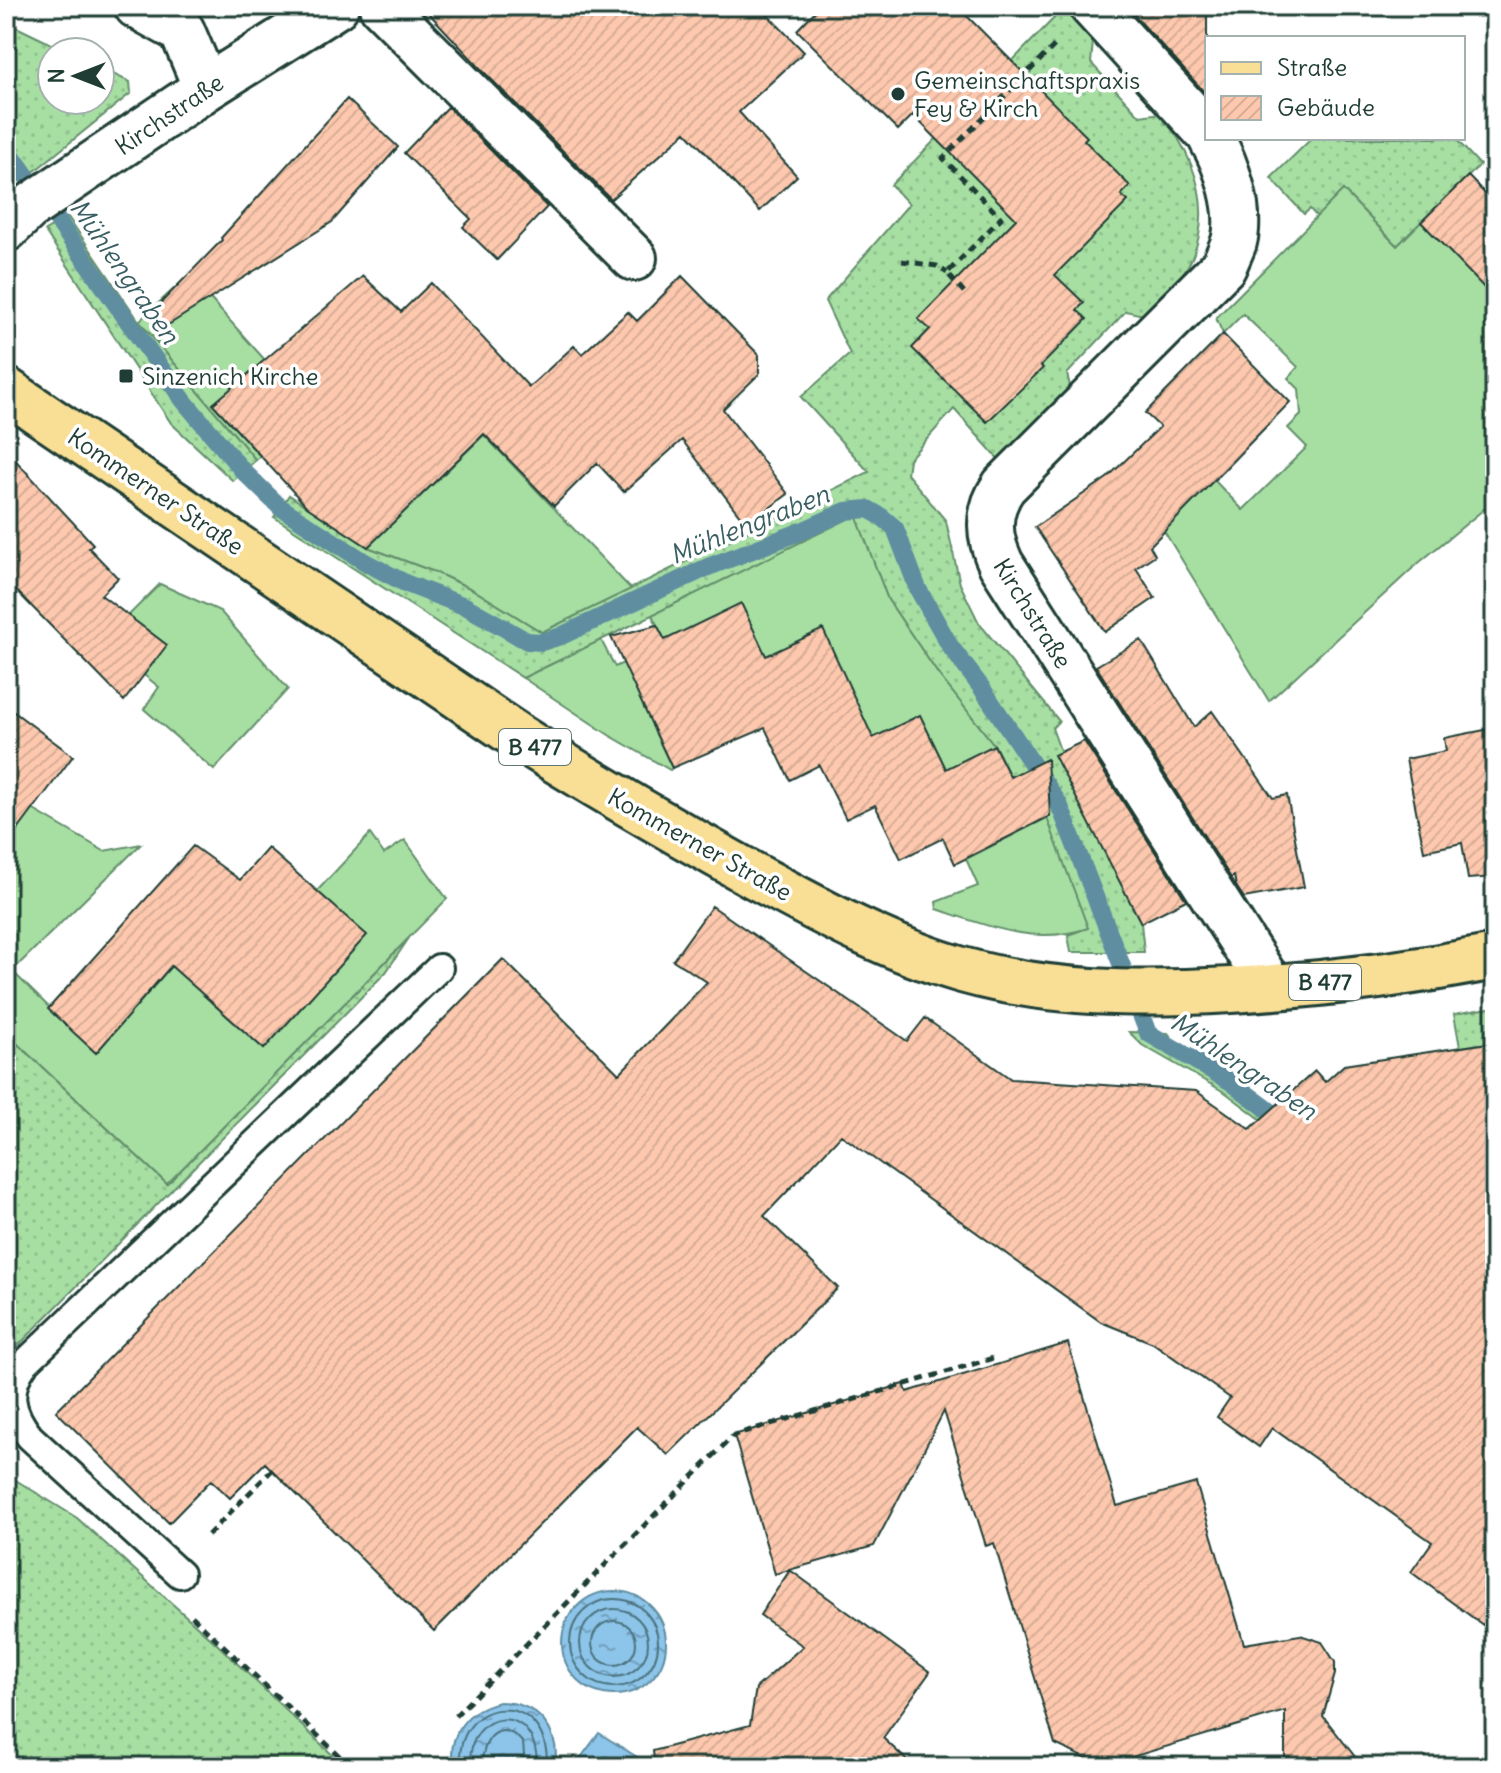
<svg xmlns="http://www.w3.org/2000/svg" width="1501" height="1773" viewBox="0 0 1501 1773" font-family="Delius,sans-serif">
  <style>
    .grass { fill: url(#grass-dots); stroke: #638e6c; stroke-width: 2 }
    .garden { fill: #a7dfa3; stroke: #638e6c; stroke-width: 2 }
    .water { fill: url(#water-ripples); stroke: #608ea1; stroke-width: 2 }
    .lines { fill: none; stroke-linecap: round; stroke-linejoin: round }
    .shore { stroke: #4b737d; stroke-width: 2 }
    .stream { stroke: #608ea1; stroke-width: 18 }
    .building { fill: url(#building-hatch); stroke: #1f3d34; stroke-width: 2 }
    .lane-casing { stroke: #1f3d34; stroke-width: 32 }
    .street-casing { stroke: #1f3d34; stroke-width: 50 }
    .primary-casing { stroke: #1f3d34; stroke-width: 50 }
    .path { stroke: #1f3d34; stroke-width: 5; stroke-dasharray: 8 6; stroke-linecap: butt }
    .lane { stroke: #fff; stroke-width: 26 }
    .street { stroke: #fff; stroke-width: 44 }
    .primary { stroke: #f9df96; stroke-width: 44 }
    .poi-dot { fill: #1f3d34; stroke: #fff; stroke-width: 3 }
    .labels { text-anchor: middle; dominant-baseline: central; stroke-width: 7; stroke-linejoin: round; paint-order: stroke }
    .shield { fill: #fff; stroke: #627771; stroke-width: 2 }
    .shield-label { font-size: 22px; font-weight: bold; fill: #1f3d34 }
    .poi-label { font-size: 24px; fill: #1f3d34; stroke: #fff; text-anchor: start }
    .street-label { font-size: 24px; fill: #1f3d34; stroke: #fff }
    .water-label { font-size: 26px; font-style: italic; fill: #3a5f62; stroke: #fff }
  </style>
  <defs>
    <pattern id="grass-dots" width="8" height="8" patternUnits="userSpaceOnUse" patternTransform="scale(2)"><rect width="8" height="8" fill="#a7dfa3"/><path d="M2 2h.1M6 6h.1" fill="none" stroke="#8fc08d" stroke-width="1.8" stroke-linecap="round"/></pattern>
    <pattern id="water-ripples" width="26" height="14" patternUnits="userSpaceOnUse" patternTransform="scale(2)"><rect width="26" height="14" fill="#8cc4ea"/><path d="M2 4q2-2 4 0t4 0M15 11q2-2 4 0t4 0" fill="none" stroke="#72a0be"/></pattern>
    <pattern id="building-hatch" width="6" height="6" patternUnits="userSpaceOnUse" patternTransform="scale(2)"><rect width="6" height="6" fill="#fdc8ae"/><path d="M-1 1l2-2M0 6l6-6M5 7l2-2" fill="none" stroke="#d8ad96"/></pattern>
  </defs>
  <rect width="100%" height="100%" fill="#fff"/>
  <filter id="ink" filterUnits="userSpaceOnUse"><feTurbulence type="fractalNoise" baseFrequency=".0125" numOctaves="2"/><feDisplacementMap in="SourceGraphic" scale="16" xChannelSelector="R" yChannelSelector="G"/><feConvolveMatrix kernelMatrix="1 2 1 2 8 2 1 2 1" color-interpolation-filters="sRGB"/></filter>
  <g filter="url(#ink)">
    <!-- grass -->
    <path class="grass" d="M1063 9 1093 42 1091 63 1140 116 1161 113C1193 155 1214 206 1192 258 1182 280 1160 299 1143 315L1126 311 1067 374 1071 390 1001 462 954 409 909 459 907 474 946 521 960 584 979 623 1059 721 1052 728 1078 799 1141 923 1144 952H1071L1068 935 1087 928 1046 818 1034 824 995 746 938 674 888 600 856 516 523 678 274 517 289 495 368 547 435 572 472 589 542 632 869 472 801 397 850 354 825 301 909 204 891 185Z
      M6 22 68 52H52V100H100V68L130 82 131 93 36 170 12 185 6 176Z
      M1312 138H1455L1480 165 1397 246 1343 190 1317 217 1310 209 1304 214 1271 178Z
      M68 217 139 321 256 460 233 481 171 423 45 231Z
      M409 938 386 972 6 1358V1033L167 1184Z
      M1495 1007V1042L1460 1047 1454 1014Z
      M1129 1032 1168 1033 1178 1046 1225 1074 1314 1136 1299 1148 1226 1093 1142 1045Z
      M6 1474 77 1518 218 1645 345 1767H6Z"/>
    <!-- garden -->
    <path class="garden" d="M1343 190 1397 246 1421 222 1495 299V500L1415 566 1269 701 1164 531 1214 480 1243 510 1307 447 1288 428 1301 415 1299 389 1288 378 1298 367 1243 314 1223 334 1216 318Z
      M189 275 265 360 213 404 260 456 256 460 139 321Z
      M484 435 631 589 542 632 472 589 435 572 368 547Z
      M856 515 888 600 938 674 995 746 946 769 920 715 840 754 766 658 665 640 652 615Z
      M160 584 220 611 288 689 214 770 144 709 159 687 144 675 128 616Z
      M601 640 615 667 640 655 670 718 652 726 672 768 670 770 609 735 523 678Z
      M32 809 104 851 141 844 12 971 96 1053 192 942 249 962 212 1003 264 1049 366 935 317 891 370 834 384 854 405 840 447 899 167 1184 6 1033V838Z
      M1047 818 1088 928C1035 946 987 926 937 909L936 902 978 886 966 859Z"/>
    <!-- water -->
    <path class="water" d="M562 1643a52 52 0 1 1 104 0a52 52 0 1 1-104 0Z
      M500 1702C537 1702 561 1731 555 1767H453C447 1734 468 1708 500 1702Z
      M599 1733 637 1757 630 1767H574Z"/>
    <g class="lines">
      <!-- shore -->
      <path class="shore" d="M570 1643a44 44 0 1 1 88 0a44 44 0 1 1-88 0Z
        M580 1643a34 34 0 1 1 68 0a34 34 0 1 1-68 0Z
        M592 1643a22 22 0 1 1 44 0a22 22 0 1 1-44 0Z
        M460 1767C455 1693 550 1688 547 1767
        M470 1767C467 1705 539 1702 537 1767
        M482 1767C481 1739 501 1716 523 1743L525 1767"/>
      <!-- stream -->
      <path class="stream" d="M6 147 184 401 243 471 280 507 365 562 407 584 467 607 527 641 542 642 561 636 708 567 802 531 846 511 868 509 882 517 895 528 918 589 950 646 981 687 1059 804 1148 1033 1231 1082 1290 1126"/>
    </g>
    <!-- building -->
    <path class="building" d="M422 6H759L804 52 739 112 797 176 760 211 686 132 611 199 483 71Z
      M820 6H957L1087 137 1084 140 1130 186 1121 195 1128 201 1055 275 1084 303 1077 310 1087 319 1041 366 1043 368 987 422 912 348 930 329 918 319 1016 219 913 115 898 130 797 30Z
      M1126 6H1207V95Z
      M347 99 398 147 332 222 165 327 152 312 222 240 221 238Z
      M448 107 547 207 497 260 463 227 471 219 404 153Z
      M1468 176 1495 204V299L1421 222Z
      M363 276 401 312 431 283 529 387 574 346 582 354 628 312 637 321 682 276 759 355V374L723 409 788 494 747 525 682 440 624 492 597 463 554 506 484 434 368 547 307 507 213 404Z
      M1223 334 1290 402 1150 546 1155 555 1136 568 1155 598 1105 632 1035 527 1107 478 1160 427 1145 413Z
      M6 450 93 544 89 548 118 578 101 595 167 645 124 701 6 580Z
      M741 603 766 656 823 629 873 738 920 715 946 769 994 745 1010 777 1047 759 1050 816 955 864 943 838 901 859 875 805 846 819 819 765 790 780 765 728 672 768 611 637 657 625 665 640Z
      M1141 640 1194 727 1212 711 1273 798 1287 795 1304 887 1244 898 1236 886 1234 876 1231 878 1096 666Z
      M6 706 73 756 6 846Z
      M1495 728V877L1468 879 1462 843 1424 851 1406 759 1446 751 1444 738Z
      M1084 741 1186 900 1141 923 1054 755Z
      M193 846 240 880 268 848 367 935 264 1049 171 966 96 1053 48 1009Z
      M712 906 907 1041 925 1018 1011 1079 1196 1091 1250 1129 1315 1071 1325 1082 1344 1065 1495 1042V1168L1491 1185 1495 1186V1634L1411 1572 1432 1542 1272 1428 1259 1447 1217 1417 1230 1398 1153 1343 1101 1322 841 1135 764 1216 838 1288 668 1455 637 1427 434 1631 265 1463 230 1498 211 1480 169 1523 56 1411 503 959 619 1074 707 982 673 960Z
      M1068 1343 1117 1506 1196 1483 1244 1644 1300 1635 1322 1642 1335 1662V1674L1323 1716 1363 1767H1285V1711L1102 1766 1055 1744 994 1543 986 1546 944 1411 874 1546 775 1574 734 1435 904 1384 907 1392Z
      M790 1570 930 1672 883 1738 914 1767H655L653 1751 750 1725 756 1688 803 1646 760 1615Z"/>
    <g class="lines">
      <defs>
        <path id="lane" d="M180 1574 30 1437C10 1412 5 1390 25 1363L439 968"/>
        <path id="street" d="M137 6 182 31 206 88
          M382 6 634 258
          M1092 6 1207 132
          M1211 138C1227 165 1242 210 1234 242 1231 250 1227 258 1224 266L1004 486C986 512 988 537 1001 564L1271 987
          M6 229 28 208 206 88 336 6"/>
        <path id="primary" d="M6 390 514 734C592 784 672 830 753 875 820 911 888 949 962 970 1051 995 1140 995 1231 990 1320 985 1408 974 1495 957"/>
      </defs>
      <!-- lane casing -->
      <use href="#lane" class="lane-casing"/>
      <!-- street casing -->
      <use href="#street" class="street-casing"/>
      <!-- primary casing -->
      <use href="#primary" class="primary-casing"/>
      <!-- path -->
      <path class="path" d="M902 261 937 266 947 273
        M964 292 947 273 1001 218 943 158 1055 45
        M208 1535 272 1470
        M192 1616 351 1767
        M455 1716 734 1435 997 1357"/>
      <!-- lane -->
      <use href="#lane" class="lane"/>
      <!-- street -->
      <use href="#street" class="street"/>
      <!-- primary -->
      <use href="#primary" class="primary"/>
    </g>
  </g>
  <!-- markers -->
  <g class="poi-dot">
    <circle cx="898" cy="94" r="8"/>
    <rect x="118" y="368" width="16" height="16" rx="4"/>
  </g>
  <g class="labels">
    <!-- shield labels -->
    <g class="shield">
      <rect x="499" y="729" width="72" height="36" rx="6"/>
      <rect x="1289" y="964" width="72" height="36" rx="6"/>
    </g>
    <g class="shield-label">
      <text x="535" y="747">B 477</text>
      <text x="1325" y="982">B 477</text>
    </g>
    <!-- poi labels -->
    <g class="poi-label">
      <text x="914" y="80">Gemeinschaftspraxis<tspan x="914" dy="28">Fey &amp; Kirch</tspan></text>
      <text x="142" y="376">Sinzenich Kirche</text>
    </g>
    <!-- street labels -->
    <g class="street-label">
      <text transform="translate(169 114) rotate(-34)">Kirchstraße</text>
      <text transform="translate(156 491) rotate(34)">Kommerner Straße</text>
      <text transform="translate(1033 613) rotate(58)">Kirchstraße</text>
      <text transform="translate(700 844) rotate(29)">Kommerner Straße</text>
    </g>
    <!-- water labels -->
    <g class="water-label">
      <text transform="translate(125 271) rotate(55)">Mühlengraben</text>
      <text transform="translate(749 524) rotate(-22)">Mühlengraben</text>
      <text transform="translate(1244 1066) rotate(34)">Mühlengraben</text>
    </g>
  </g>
  <!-- margin -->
  <rect width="1501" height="1773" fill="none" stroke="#fff" stroke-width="32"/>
  <rect x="16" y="16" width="1469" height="1741" fill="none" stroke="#1f3d34" stroke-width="3" filter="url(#ink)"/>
  <!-- legend -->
  <rect x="1205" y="36" width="260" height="104" fill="#ffffff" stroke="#a5b1ae" stroke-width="2"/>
  <rect x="1221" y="62" width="40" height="12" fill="#f9df96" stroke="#a5b1ae" stroke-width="2"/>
  <text x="1277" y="76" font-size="24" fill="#1f3d34">Straße</text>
  <rect x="1221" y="96" width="40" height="24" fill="url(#building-hatch)" stroke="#a5b1ae" stroke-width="2"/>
  <text x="1277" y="116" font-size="24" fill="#1f3d34">Gebäude</text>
  <!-- north arrow -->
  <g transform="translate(76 76) rotate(270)"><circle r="38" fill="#ffffff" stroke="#a5b1ae" stroke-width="2"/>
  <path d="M0-6L14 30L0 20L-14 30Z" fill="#1f3d34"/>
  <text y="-12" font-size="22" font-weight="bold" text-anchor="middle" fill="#1f3d34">N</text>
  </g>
</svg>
